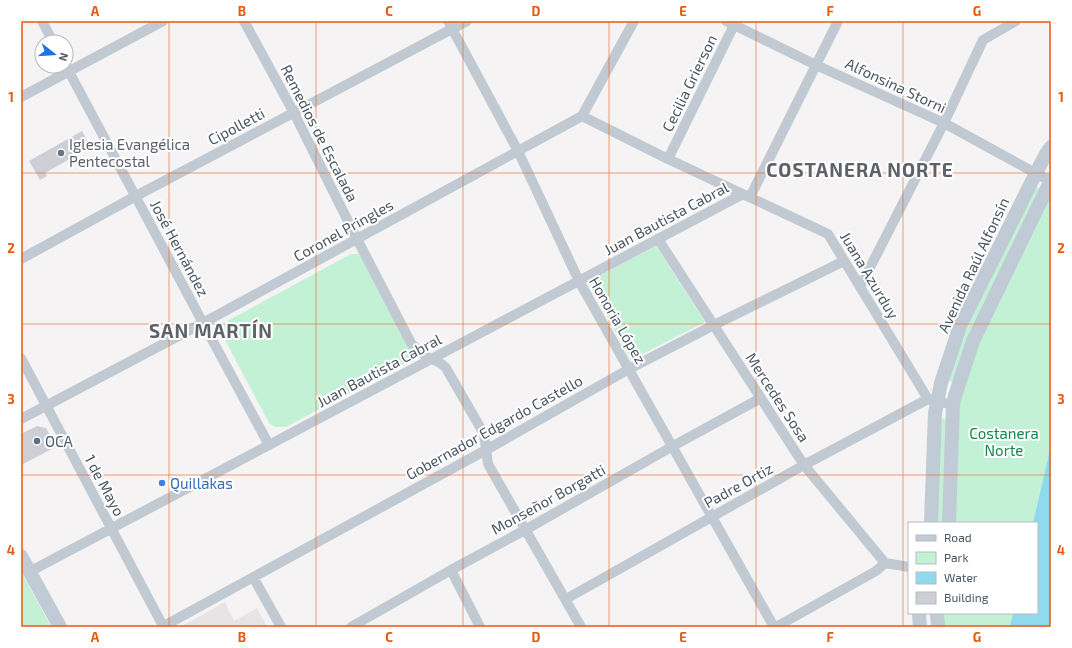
<svg xmlns="http://www.w3.org/2000/svg" width="1072" height="648" viewBox="0 0 1072 648" font-family="'Exo 2',sans-serif">
  <style>
    .education { fill: #e6e4e5 }
    .green { fill: #c3f1d5 }
    .water { fill: #90daee }
    .building { fill: #cdcfd5 }
    .lines { fill: none; stroke-linecap: round; stroke-linejoin: round }
    .street { stroke: #c1cad2; stroke-width: 10 }
    .secondary { stroke: #c1cbd6; stroke-width: 14 }
    .grid { fill: none; stroke: #e8590c; stroke-width: 1; stroke-opacity: 0.55 }
    .worship-dot { fill: #6b7280; stroke: #fff; stroke-width: 1.5 }
    .service-dot { fill: #5c6f8a; stroke: #fff; stroke-width: 1.5 }
    .shop-dot { fill: #3f7fe0; stroke: #fff; stroke-width: 1.5 }
    .labels { text-anchor: middle; dominant-baseline: central; stroke-width: 4; stroke-linejoin: round; paint-order: stroke }
    .street-label { font-size: 15px; fill: #4a5661; stroke: #fff }
    .worship-label { font-size: 15px; fill: #5b616d; stroke: #fff; text-anchor: start }
    .park-label { font-size: 15px; fill: #17864f; stroke: #fff }
    .service-label { font-size: 15px; fill: #4e5e75; stroke: #fff; text-anchor: start }
    .shop-label { font-size: 15px; fill: #366cbe; stroke: #fff; text-anchor: start }
    .district-label { font-size: 19px; font-weight: bold; letter-spacing: 1px; fill: #5f6368; stroke: #fff }
    .neatline { fill: none; stroke: #e8590c; stroke-width: 1.5 }
    .grid-label { font-size: 13px; text-anchor: middle; font-weight: bold; fill: #e8590c }
  </style>
  <rect width="100%" height="100%" fill="#f5f3f3"/>
  <!-- education -->
  <path class="education" d="M225 602 234 621 257 608 267 627H180Z"/>
  <!-- green -->
  <path class="green" d="M1035 187H1038L1039 189 954 381 951 382 949 380 959 343Z
    M1051 193V445L1033 523H955L958 417 964 381 977 342Z
    M656 246 705 322 631 360 588 282Z
    M351 254H358L363 258 410 346V357L403 364 286 427H275L269 423 223 336V327L229 320Z
    M944 418 946 420 943 523H936L940 420Z
    M21 571 51 627H21Z
    M942 613H1013L1010 627H943Z"/>
  <!-- water -->
  <path class="water" d="M1051 445V627H1010L1013 613H1037V523H1033Z"/>
  <!-- building -->
  <path class="building" d="M82 131 91 147 45 173 47 176 40 180 29 161Z
    M37 426 46 428 56 447 21 465V434Z"/>
  <g class="lines">
    <!-- street -->
    <path class="street" d="M42 21 53 42
      M244 21 294 113 357 239 411 343C417 349 422 354 429 358 436 361 441 362 446 368L484 434 488 464 581 627
      M448 21 518 151 579 281 774 627
      M726 21 816 65 944 123 1050 181
      M66 66 203 323 269 445
      M21 97 163 21
      M582 116 668 159 828 234 928 399 953 405
      M668 159 736 21
      M750 197 838 21
      M658 239 804 465 885 563
      M21 259 136 196 467 21
      M860 287 944 123 983 40 1016 21
      M21 358 163 626
      M21 419 203 323 582 116 634 21
      M451 570 480 627
      M29 572 743 194
      M253 577 281 627
      M566 599 804 465 928 399
      M162 627 486 450 629 369 714 325 844 261
      M351 627 451 570 525 530 673 446 761 398
      M776 627 876 571 885 563 909 567"/>
    <!-- secondary -->
    <path class="secondary" d="M931 523 935 413 941 383 960 326 1036 173 1046 154 1051 147
      M949 523 953 405 955 396 973 341 1051 180
      M21 556 60 627
      M919 613 920 627
      M937 613 938 627"/>
  </g>
  <!-- grid -->
  <path class="grid" d="M169 21V627M316 21V627M463 21V627M609 21V627M756 21V627M903 21V627M21 173H1051M21 324H1051M21 475H1051"/>
  <!-- markers -->
  <circle class="worship-dot" cx="61" cy="153" r="4"/>
  <circle class="service-dot" cx="37" cy="441" r="4"/>
  <circle class="shop-dot" cx="162" cy="483" r="4"/>
  <g class="labels">
    <!-- street labels -->
    <g class="street-label">
      <text transform="translate(689 83) rotate(-64)">Cecilia Grierson</text>
      <text transform="translate(896 85) rotate(25)">Alfonsina Storni</text>
      <text transform="translate(236 126) rotate(-28)">Cipolletti</text>
      <text transform="translate(320 133) rotate(63)">Remedios de Escalada</text>
      <text transform="translate(666 218) rotate(-28)">Juan Bautista Cabral</text>
      <text transform="translate(343 230) rotate(-29)">Coronel Pringles</text>
      <text transform="translate(180 248) rotate(62)">José Hernández</text>
      <text transform="translate(973 265) rotate(-65)">Avenida Raúl Alfonsín</text>
      <text transform="translate(870 275) rotate(59)">Juana Azurduy</text>
      <text transform="translate(618 320) rotate(60)">Honoria López</text>
      <text transform="translate(379 370) rotate(-28)">Juan Bautista Cabral</text>
      <text transform="translate(778 397) rotate(57)">Mercedes Sosa</text>
      <text transform="translate(494 427) rotate(-29)">Gobernador Edgardo Castello</text>
      <text transform="translate(105 485) rotate(62)">1 de Mayo</text>
      <text transform="translate(738 485) rotate(-29)">Padre Ortiz</text>
      <text transform="translate(548 499) rotate(-29)">Monseñor Borgatti</text>
    </g>
    <!-- worship labels -->
    <g class="worship-label">
      <text x="69" y="144">Iglesia Evangélica<tspan x="69" dy="17">Pentecostal</tspan></text>
    </g>
    <!-- park labels -->
    <g class="park-label">
      <text x="1004" y="433">Costanera<tspan x="1004" dy="17">Norte</tspan></text>
    </g>
    <!-- service labels -->
    <g class="service-label">
      <text x="45" y="441">OCA</text>
    </g>
    <!-- shop labels -->
    <g class="shop-label">
      <text x="170" y="483">Quillakas</text>
    </g>
    <!-- district labels -->
    <g class="district-label">
      <text x="860" y="169">COSTANERA NORTE</text>
      <text x="211" y="330">SAN MARTÍN</text>
    </g>
  </g>
  <!-- border -->
  <rect width="1072" height="648" fill="none" stroke="#ffffff" stroke-width="44"/>
  <!-- legend -->
  <rect x="908" y="522" width="130" height="92" fill="#ffffff" stroke="#b7bbc0"/>
  <rect x="916" y="535" width="20" height="6" fill="#c1cbd6" stroke="#b7bbc0"/>
  <text x="944" y="542" font-size="12" fill="#4a5661">Road</text>
  <rect x="916" y="552" width="20" height="12" fill="#c3f1d5" stroke="#b7bbc0"/>
  <text x="944" y="562" font-size="12" fill="#4a5661">Park</text>
  <rect x="916" y="572" width="20" height="12" fill="#90daee" stroke="#b7bbc0"/>
  <text x="944" y="582" font-size="12" fill="#4a5661">Water</text>
  <rect x="916" y="592" width="20" height="12" fill="#cdcfd5" stroke="#b7bbc0"/>
  <text x="944" y="602" font-size="12" fill="#4a5661">Building</text>
  <!-- north arrow -->
  <g transform="translate(54 54) rotate(107)"><circle r="19" fill="#ffffff" stroke="#b7bbc0"/>
  <path d="M0-3L7 15L0 10L-7 15Z" fill="#1a73e8"/>
  <text y="-6" font-size="11" font-weight="bold" text-anchor="middle" fill="#4a5661">N</text>
  </g>
  <rect x="22" y="22" width="1028" height="604" class="neatline"/>
  <g class="grid-label">
    <text x="95" y="16">A</text>
    <text x="242" y="16">B</text>
    <text x="389" y="16">C</text>
    <text x="536" y="16">D</text>
    <text x="683" y="16">E</text>
    <text x="830" y="16">F</text>
    <text x="977" y="16">G</text>
    <text x="11" y="102">1</text>
    <text x="1061" y="102">1</text>
    <text x="11" y="253">2</text>
    <text x="1061" y="253">2</text>
    <text x="11" y="404">3</text>
    <text x="1061" y="404">3</text>
    <text x="11" y="555">4</text>
    <text x="1061" y="555">4</text>
    <text x="95" y="642">A</text>
    <text x="242" y="642">B</text>
    <text x="389" y="642">C</text>
    <text x="536" y="642">D</text>
    <text x="683" y="642">E</text>
    <text x="830" y="642">F</text>
    <text x="977" y="642">G</text>
  </g>
</svg>
